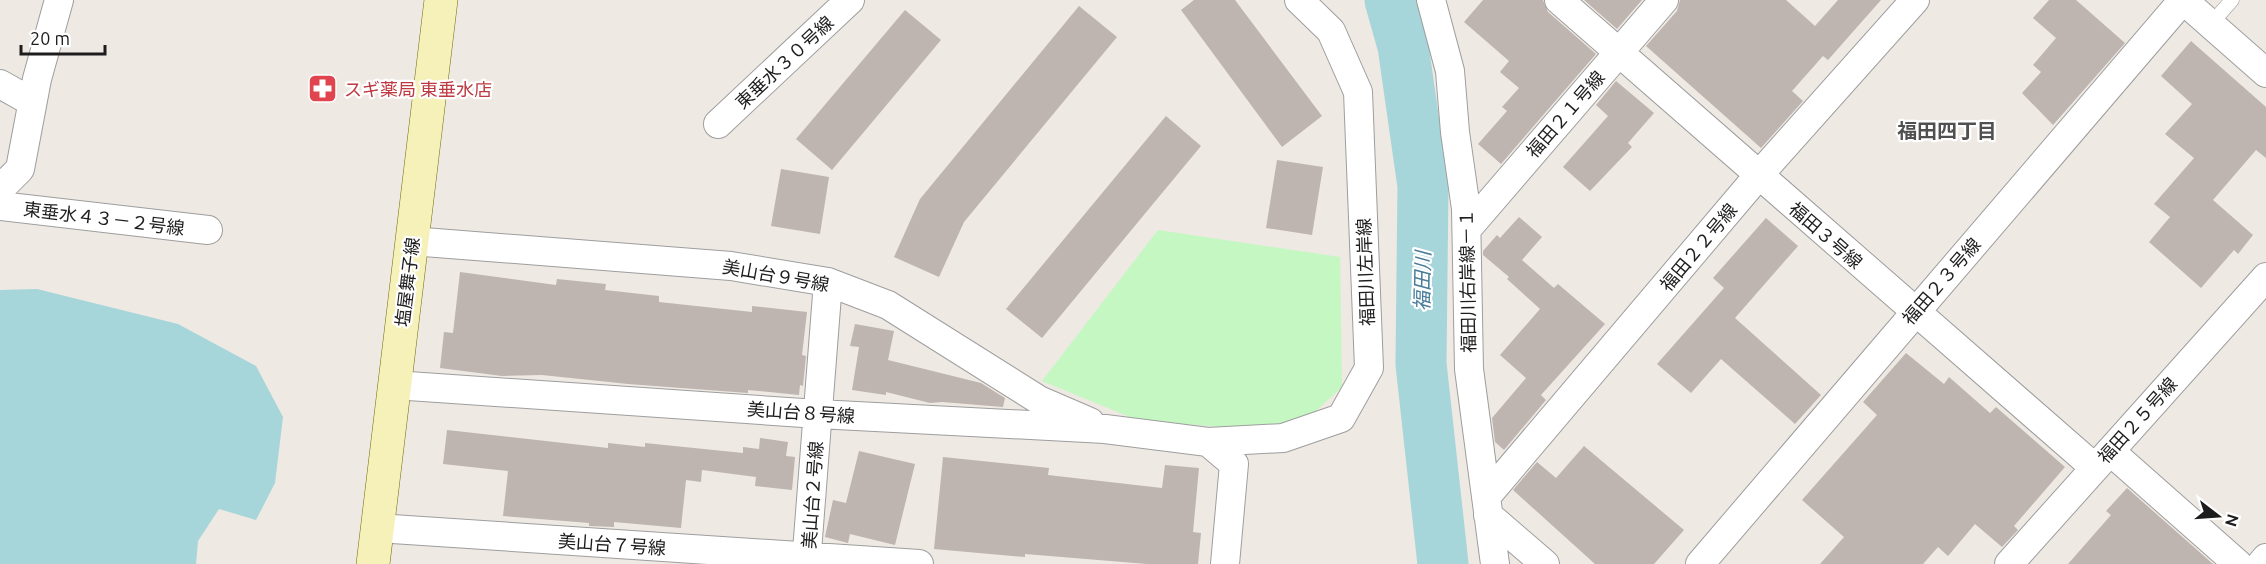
<svg xmlns="http://www.w3.org/2000/svg" width="2266" height="564" viewBox="0 0 2266 564" font-family="Ubuntu,'Noto Sans JP',sans-serif">
  <style>
    .park { fill: #c5f7c2 }
    .water { fill: #a6d5da }
    .lines { fill: none; stroke-linecap: round; stroke-linejoin: round }
    .river { stroke: #a6d5da; stroke-width: 51 }
    .building { fill: #beb4b0 }
    .lane-casing { stroke: #9e9e9e; stroke-width: 15 }
    .street-casing { stroke: #9e9e9e; stroke-width: 30 }
    .secondary-casing { stroke: #6f6b0a; stroke-width: 34 }
    .lane { stroke: #fff; stroke-width: 14 }
    .street { stroke: #fff; stroke-width: 28 }
    .secondary { stroke: #f6f1b9; stroke-width: 33 }
    .labels { text-anchor: middle; dominant-baseline: central; stroke-width: 4.5; stroke-linejoin: round; paint-order: stroke }
    .street-label { font-size: 18px; fill: #1d1d1d; stroke: #fff }
    .health-label { font-size: 18px; fill: #be3a42; stroke: #fff; text-anchor: start }
    .neighbourhood-label { font-size: 20px; font-weight: bold; fill: #505050; stroke: #fff }
    .water-label { font-size: 20px; font-style: italic; fill: #487c99; stroke: #fff }
  </style>
  <rect width="100%" height="100%" fill="#eee9e3"/>
  <!-- park -->
  <path class="park" d="M1158 230 1340 257 1342 387 1305 421 1233 428 1137 420 1042 381Z"/>
  <!-- water -->
  <path class="water" d="M37 289 178 324 256 366 283 417 275 483 256 520 219 509 198 541 196 564H0V290Z"/>
  <g class="lines">
    <!-- river -->
    <path class="river" d="M1390 0 1403 46 1423 186 1421 364 1443 564"/>
  </g>
  <!-- building -->
  <path class="building" d="M1194 0H1235L1322 116 1282 147 1181 10Z
    M1483 0H1543L1548 12 1596 54 1501 164 1478 144 1507 111 1502 107 1519 88 1500 72 1509 61 1464 22Z
    M1584 0H1642L1617 29Z
    M1680 0H1786L1815 26 1838 0H1881L1828 60 1823 56 1792 91 1803 101 1761 148 1646 46 1677 11Z
    M2049 0H2076L2125 43 2053 125 2022 93 2041 72 2033 65 2056 38 2033 18Z
    M1079 6 1117 37 964 222 939 277 894 257 920 199Z
    M905 10 941 40 832 170 796 139Z
    M2191 41 2266 107V158L2256 150 2213 200 2253 235 2238 254 2234 250 2201 288 2149 242 2170 217 2154 204 2194 158 2165 134 2192 104 2161 76Z
    M1616 81 1654 113 1628 143 1632 147 1590 191 1563 167 1608 116 1596 105Z
    M1166 116 1201 146 1042 338 1006 309Z
    M1277 160 1323 167 1312 235 1266 228Z
    M781 169 829 177 820 234 771 226Z
    M1519 217 1542 237 1522 260 1554 288 1558 284 1605 324 1541 395 1546 400 1504 450 1495 442 1492 418 1526 378 1500 355 1540 309 1507 279 1509 277 1483 255V251L1497 235 1500 238Z
    M1766 218 1798 246 1735 318 1821 395 1795 424 1721 359 1691 393 1657 364 1724 288 1713 278Z
    M460 272 556 285 557 279 606 284 605 290 659 296V302L752 312V306L807 312 802 355 806 356 803 386 800 385 799 395 748 390V393L628 384 542 375 502 376 440 368 444 332 453 333Z
    M855 324 894 331 888 360 981 383 1005 398 1003 407 942 402 930 403 886 392V395L852 390 859 347 850 346Z
    M1906 353 1944 384 1949 377 1990 413 1996 407 2065 467 2014 526 2018 530 2002 547 1975 524 1948 556 1938 547 1923 564H1820L1844 537 1802 500 1877 415 1863 402Z
    M447 430 608 448V443L645 447V443L743 453V447L759 449 760 438 788 442 786 456 795 457 792 490 755 486 756 477 702 470 701 482 686 480 681 528 614 522V527L589 526V523L503 516 508 471 443 464Z
    M1584 446 1684 530 1654 564H1595L1513 490 1537 462 1556 478Z
    M859 451 915 464 895 545 850 534 848 543 825 537 833 500 846 503Z
    M943 457 1049 468 1048 475 1162 488 1165 465 1199 468 1193 532 1201 533 1198 564H1147L1025 554V557L934 549Z
    M2127 488 2213 564H2068L2111 515 2106 511Z"/>
  <g class="lines">
    <defs>
      <path id="lane" d="M2211 24 2232 0"/>
      <path id="street" d="M1431 0 1450 71 1455 132 1466 209 1469 369 1495 564
        M1559 0 2095 468
        M2183 0 2266 73
        M0 84 32 102
        M718 124 850 0
        M0 189 20 169 37 79 59 0
        M0 206 208 230
        M1467 229 1664 0
        M411 241 731 266 828 282 888 305 1039 400 1090 422
        M394 385 818 414 1105 429 1208 442 1283 438 1341 418 1369 368 1358 92 1331 31 1299 0
        M1208 442 1234 464 1225 564
        M2110 451 2238 564
        M1486 497 1758 176 1915 0
        M1488 515 1545 564
        M377 528 919 564
        M806 564 828 282
        M1700 564 2183 0
        M2009 564 2266 277
        M2261 564 2266 558"/>
      <path id="secondary" d="M373 564 441 0"/>
    </defs>
    <!-- lane casing -->
    <use href="#lane" class="lane-casing"/>
    <!-- street casing -->
    <use href="#street" class="street-casing"/>
    <!-- secondary casing -->
    <use href="#secondary" class="secondary-casing"/>
    <!-- lane -->
    <use href="#lane" class="lane"/>
    <!-- street -->
    <use href="#street" class="street"/>
    <!-- secondary -->
    <use href="#secondary" class="secondary"/>
  </g>
  <!-- icons -->
  <defs>
    <symbol id="pharmacy-square" viewBox="-11 -11 22 22"><rect x="-9" y="-9" width="18" height="18" rx="4" fill="#e0444e" stroke="#fff"/><path d="M-2-6h4v4h4v4h-4v4h-4v-4h-4v-4h4Z" fill="#fff"/></symbol>
  </defs>
  <g fill-rule="evenodd">
    <use href="#pharmacy-square" x="306" y="72" width="33" height="33"/>
  </g>
  <g class="labels">
    <!-- street labels -->
    <g class="street-label">
      <text transform="translate(784 62) rotate(-43)">東垂水３０号線</text>
      <text transform="translate(1565 114) rotate(-49)">福田２１号線</text>
      <text transform="translate(104 218) rotate(7)">東垂水４３－２号線</text>
      <text transform="translate(1826 235) rotate(41)">福田３号線</text>
      <text transform="translate(1698 247) rotate(-50)">福田２２号線</text>
      <text transform="translate(1365 272) rotate(-92)">福田川左岸線</text>
      <text transform="translate(776 275) rotate(10)">美山台９号線</text>
      <text transform="translate(1467 281) rotate(-91)">福田川右岸線－１</text>
      <text transform="translate(1941 281) rotate(-49)">福田２３号線</text>
      <text transform="translate(407 282) rotate(-83)">塩屋舞子線</text>
      <text transform="translate(801 412) rotate(4)">美山台８号線</text>
      <text transform="translate(2137 420) rotate(-48)">福田２５号線</text>
      <text transform="translate(812 495) rotate(-86)">美山台２号線</text>
      <text transform="translate(612 544) rotate(4)">美山台７号線</text>
    </g>
    <!-- health labels -->
    <g class="health-label">
      <text x="344" y="89">スギ薬局 東垂水店</text>
    </g>
    <!-- neighbourhood labels -->
    <g class="neighbourhood-label">
      <text x="1947" y="130">福田四丁目</text>
    </g>
    <!-- water labels -->
    <g class="water-label">
      <text transform="translate(1422 281) rotate(-89)">福田川</text>
    </g>
  </g>
  <!-- north arrow -->
  <g transform="translate(2218 516) rotate(107)" stroke="#ffffff" stroke-width="4.5" paint-order="stroke">
  <path d="M0-4.5L10 22L0 15L-10 22Z" fill="#1d1d1d"/>
  <text y="-9" font-size="16" font-weight="bold" text-anchor="middle" fill="#1d1d1d">N</text>
  </g>
  <!-- scale -->
  <path d="M21 45v9h84v-9" fill="none" stroke="#1d1d1d" stroke-width="3"/>
  <text x="30" y="45" font-size="18" fill="#1d1d1d" stroke="#ffffff" stroke-width="4.5" paint-order="stroke">20 m</text>
</svg>
